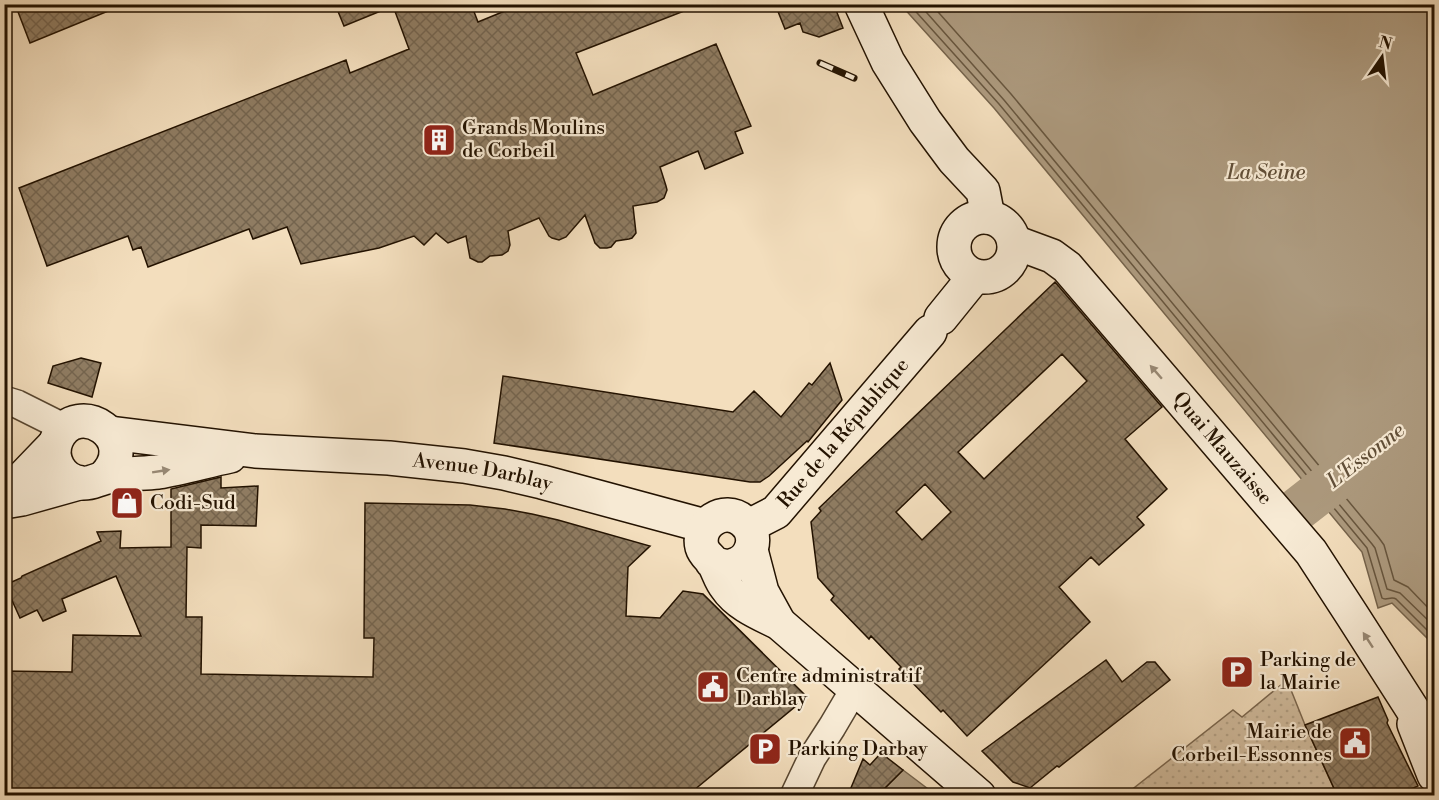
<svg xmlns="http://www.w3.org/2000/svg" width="1439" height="800" viewBox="0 0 1439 800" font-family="'Libre Bodoni',serif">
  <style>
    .park { fill: url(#park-dots); stroke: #7a664e; stroke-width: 1.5 }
    .water { fill: #ac997d; stroke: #75634b; stroke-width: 1.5 }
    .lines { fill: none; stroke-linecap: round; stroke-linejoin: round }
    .shore { stroke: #68563e; stroke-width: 1.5 }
    .river { stroke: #ac997d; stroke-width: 44 }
    .building { fill: url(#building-cross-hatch); stroke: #231200; stroke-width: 1.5; fill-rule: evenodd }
    .street-casing { stroke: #57452f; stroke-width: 30 }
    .secondary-casing { stroke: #231200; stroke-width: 36 }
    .street { stroke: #f7ead4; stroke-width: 27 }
    .secondary { stroke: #f7ead4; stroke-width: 33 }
    .rail-casing { stroke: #231200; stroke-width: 7 }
    .rail { stroke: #f7ead4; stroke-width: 4.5; stroke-dasharray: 14; stroke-linecap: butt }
    .oneway { fill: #988975 }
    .labels { text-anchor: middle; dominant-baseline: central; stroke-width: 4.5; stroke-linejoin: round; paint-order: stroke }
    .poi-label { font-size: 20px; fill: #231200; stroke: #f7ead4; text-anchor: start }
    .street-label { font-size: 20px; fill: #231200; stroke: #f7ead4 }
    .water-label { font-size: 21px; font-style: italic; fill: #614f38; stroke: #f7ead4 }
  </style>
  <defs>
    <pattern id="park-dots" width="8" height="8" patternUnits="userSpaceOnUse" patternTransform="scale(1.5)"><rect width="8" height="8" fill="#d0bb9d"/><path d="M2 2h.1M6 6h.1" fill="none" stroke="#b2a085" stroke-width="1.8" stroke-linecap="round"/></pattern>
    <pattern id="building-cross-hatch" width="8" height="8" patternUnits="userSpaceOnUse" patternTransform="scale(1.5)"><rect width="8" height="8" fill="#8f7c62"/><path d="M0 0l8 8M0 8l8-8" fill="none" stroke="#74644e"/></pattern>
  </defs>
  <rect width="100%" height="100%" fill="#f3debd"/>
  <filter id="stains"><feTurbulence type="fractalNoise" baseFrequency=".00333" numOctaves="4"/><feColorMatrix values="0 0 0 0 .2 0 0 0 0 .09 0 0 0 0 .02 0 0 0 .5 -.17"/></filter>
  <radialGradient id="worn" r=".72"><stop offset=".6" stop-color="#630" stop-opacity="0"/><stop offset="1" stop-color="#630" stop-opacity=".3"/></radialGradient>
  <!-- park -->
  <path class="park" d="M1287 680 1305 725 1337 795H1125L1233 710 1242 717Z"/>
  <!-- water -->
  <path class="water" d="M901 5H1434V641L1427 638 1392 603 1378 608 1362 552 994 108Z
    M903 770 936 795H878Z"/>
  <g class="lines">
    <!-- shore -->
    <path class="shore" d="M909 4 999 104 1367 548 1382 598C1386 601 1391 596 1396 599L1429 632 1434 634
      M919 4 1004 100 1372 544 1375 548 1387 589 1400 593 1434 626
      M931 4 1011 94 1379 538 1384 545 1394 580 1408 587 1434 614"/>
    <!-- river -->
    <path class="river" d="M1298 509 1434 403"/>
  </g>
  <!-- building -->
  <path class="building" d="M15 4H123V5L30 43Z
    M335 4H471L478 22 522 4H697V6L576 53 593 95 716 44 751 126 735 132 743 153 705 169 698 151 660 167 666 186 667 190 664 198 657 202 633 206 636 233 632 238 629 239 616 241 611 247 607 248H600L595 243 585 215 566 237 559 240 552 238 549 236 539 218 508 231 510 245 508 251 502 255 490 256 482 262H478L470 258 466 236 448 243 436 233 424 245 414 236 379 248 301 264 287 227 253 239 249 229 148 267 141 247 133 250 128 236 47 266 19 188 346 60 350 73 409 49 393 6 344 26Z
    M775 4H843V7L836 10 843 28 819 37 803 32 800 23 785 29Z
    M1055 282 1162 407 1125 439 1167 489 1137 517 1144 525 1099 565 1091 557 1059 587 1090 622 967 736 943 710 941 712 899 669 901 667 871 636 869 639 831 600 834 596 818 578 811 522 821 511 819 508ZM1062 354 1087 381 984 479 958 452ZM925 484 951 512 922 540 896 512Z
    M81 358 101 363 92 397 48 383 53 366Z
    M830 363 842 400 808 442 807 441 769 476 760 482H750L494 443 503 376 733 412 754 391 781 417 809 383 812 385Z
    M221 477V488L258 486 256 526 201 525V548L187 547 186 617H202L201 674 373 677 374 638H364L365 503 470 505 505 509 532 514 558 520 650 546 628 567 626 616 660 618 683 591 703 594 807 697 688 795H4V671L72 672 73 635 141 636 116 576 62 599 66 611 43 621 37 610 20 618 5 585 21 578 22 576 101 541 97 532 121 531 120 548 171 547V489Z
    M1106 660 1122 682 1147 662H1155L1170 680 1059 767 1057 766 1030 788 1013 782 982 751Z
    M1378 697 1388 720 1387 723 1418 786 1398 795H1337L1305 725Z
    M881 753 903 770 878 795H848L863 759 870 765Z"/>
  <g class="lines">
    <defs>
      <path id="street" d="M4 400 17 404 65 428
        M794 796 812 758 832 727 855 688"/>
      <g id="secondary">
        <path d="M861 4 888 62 925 121 954 160 983 191 988 217"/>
        <circle cx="984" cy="247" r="30"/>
        <path id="s1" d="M1014 242 1052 256 1067 267 1311 552 1352 615 1434 743"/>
        <path d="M941 318 975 276"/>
        <path id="s2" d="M110 433 255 451 389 458 464 466 504 473 542 482 705 526"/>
        <path d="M103 478C144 439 77 396 57 439 48 458 61 481 82 483 90 484 96 480 104 478 121 473 140 474 158 472 182 468 206 461 230 456"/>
        <path d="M4 497 54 445"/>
        <path d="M4 502 22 499 79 483"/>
        <path id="s3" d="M749 526 776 512 930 332"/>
        <path d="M751 550 762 592 779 623"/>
        <path d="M712 562C718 565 723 567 730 566 752 563 761 535 743 521 724 505 696 524 702 547 704 554 709 557 713 562 718 570 720 580 726 587 738 605 761 614 779 623L979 796"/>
        <path d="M1414 724 1434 775"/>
      </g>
    </defs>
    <!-- street casing -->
    <use href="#street" class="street-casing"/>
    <!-- secondary casing -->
    <use href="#secondary" class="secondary-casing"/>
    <!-- street -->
    <use href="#street" class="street"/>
    <!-- secondary -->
    <use href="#secondary" class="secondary"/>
    <defs>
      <path id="rail" d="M820 63 854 78"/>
    </defs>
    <!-- rail casing -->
    <use href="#rail" class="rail-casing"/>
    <!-- rail -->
    <use href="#rail" class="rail"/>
  </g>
  <!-- one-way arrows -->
  <defs><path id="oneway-solid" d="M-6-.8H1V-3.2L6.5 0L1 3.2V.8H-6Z" transform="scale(1.5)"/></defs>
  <g class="oneway">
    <use href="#oneway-solid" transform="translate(1156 372) rotate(-131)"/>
    <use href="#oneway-solid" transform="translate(161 471) rotate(-9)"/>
    <use href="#oneway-solid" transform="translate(1368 640) rotate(-123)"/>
  </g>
  <!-- icons -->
  <defs>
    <symbol id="building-square" viewBox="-11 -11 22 22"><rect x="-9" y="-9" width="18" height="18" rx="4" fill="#8f2418" stroke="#f7ead4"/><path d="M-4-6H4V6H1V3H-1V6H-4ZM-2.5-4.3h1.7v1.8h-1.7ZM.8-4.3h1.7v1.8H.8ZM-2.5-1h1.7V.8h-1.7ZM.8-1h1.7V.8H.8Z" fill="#fff"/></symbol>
    <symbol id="shop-square" viewBox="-11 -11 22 22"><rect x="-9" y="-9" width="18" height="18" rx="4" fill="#8f2418" stroke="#f7ead4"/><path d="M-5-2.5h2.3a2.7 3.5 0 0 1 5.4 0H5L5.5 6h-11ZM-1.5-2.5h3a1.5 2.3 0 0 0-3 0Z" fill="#fff"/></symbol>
    <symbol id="parking-square" viewBox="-11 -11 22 22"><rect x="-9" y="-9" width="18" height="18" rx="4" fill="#8f2418" stroke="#f7ead4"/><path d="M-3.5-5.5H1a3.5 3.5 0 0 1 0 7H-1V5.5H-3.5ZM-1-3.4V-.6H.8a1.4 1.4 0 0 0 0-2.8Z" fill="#fff"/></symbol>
    <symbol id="civic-square" viewBox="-11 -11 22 22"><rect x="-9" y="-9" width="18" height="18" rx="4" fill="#8f2418" stroke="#f7ead4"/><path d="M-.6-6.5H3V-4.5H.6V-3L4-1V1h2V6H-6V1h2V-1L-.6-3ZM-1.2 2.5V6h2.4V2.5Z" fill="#fff"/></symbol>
  </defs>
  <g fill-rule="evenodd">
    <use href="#building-square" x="420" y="121" width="38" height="38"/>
    <use href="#shop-square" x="108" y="484" width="38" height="38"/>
    <use href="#parking-square" x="1218" y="653" width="38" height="38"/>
    <use href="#civic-square" x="694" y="668" width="38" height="38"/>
    <use href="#civic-square" x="1336" y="724" width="38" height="38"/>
    <use href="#parking-square" x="746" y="730" width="38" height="38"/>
  </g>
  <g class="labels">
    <!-- poi labels -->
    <g class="poi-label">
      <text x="462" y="128">Grands Moulins<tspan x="462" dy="23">de Corbeil</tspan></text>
      <text x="150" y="503">Codi-Sud</text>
      <text x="1260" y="660">Parking de<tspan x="1260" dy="23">la Mairie</tspan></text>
      <text x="736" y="676">Centre administratif<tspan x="736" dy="23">Darblay</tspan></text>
      <text x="1332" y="732" text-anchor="end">Mairie de<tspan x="1332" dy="23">Corbeil-Essonnes</tspan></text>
      <text x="788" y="749">Parking Darbay</text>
    </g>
    <!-- street labels -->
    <g class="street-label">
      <text stroke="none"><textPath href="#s3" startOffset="134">Rue de la République</textPath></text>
      <text stroke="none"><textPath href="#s1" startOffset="298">Quai Mauzaisse</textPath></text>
      <text stroke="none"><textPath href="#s2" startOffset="375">Avenue Darblay</textPath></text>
    </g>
    <!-- water labels -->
    <g class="water-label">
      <text x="1266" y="173">La Seine</text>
      <text transform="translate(1366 456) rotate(-38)">L'Essonne</text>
    </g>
  </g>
  <!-- margin -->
  <rect width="1439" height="800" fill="none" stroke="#f3debd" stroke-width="24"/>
  <rect x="6" y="6" width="1427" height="788" fill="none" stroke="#231200" stroke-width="3"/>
  <rect x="12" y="12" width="1415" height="776" fill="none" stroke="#231200" stroke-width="1.5"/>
  <!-- north arrow -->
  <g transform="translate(1382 57) rotate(14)" stroke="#f7ead4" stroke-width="4.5" paint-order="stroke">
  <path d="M0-4.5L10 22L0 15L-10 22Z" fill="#231200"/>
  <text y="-9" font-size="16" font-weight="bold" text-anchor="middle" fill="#231200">N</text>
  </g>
  <rect width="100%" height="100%" filter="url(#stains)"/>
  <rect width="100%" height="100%" fill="url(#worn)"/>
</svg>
